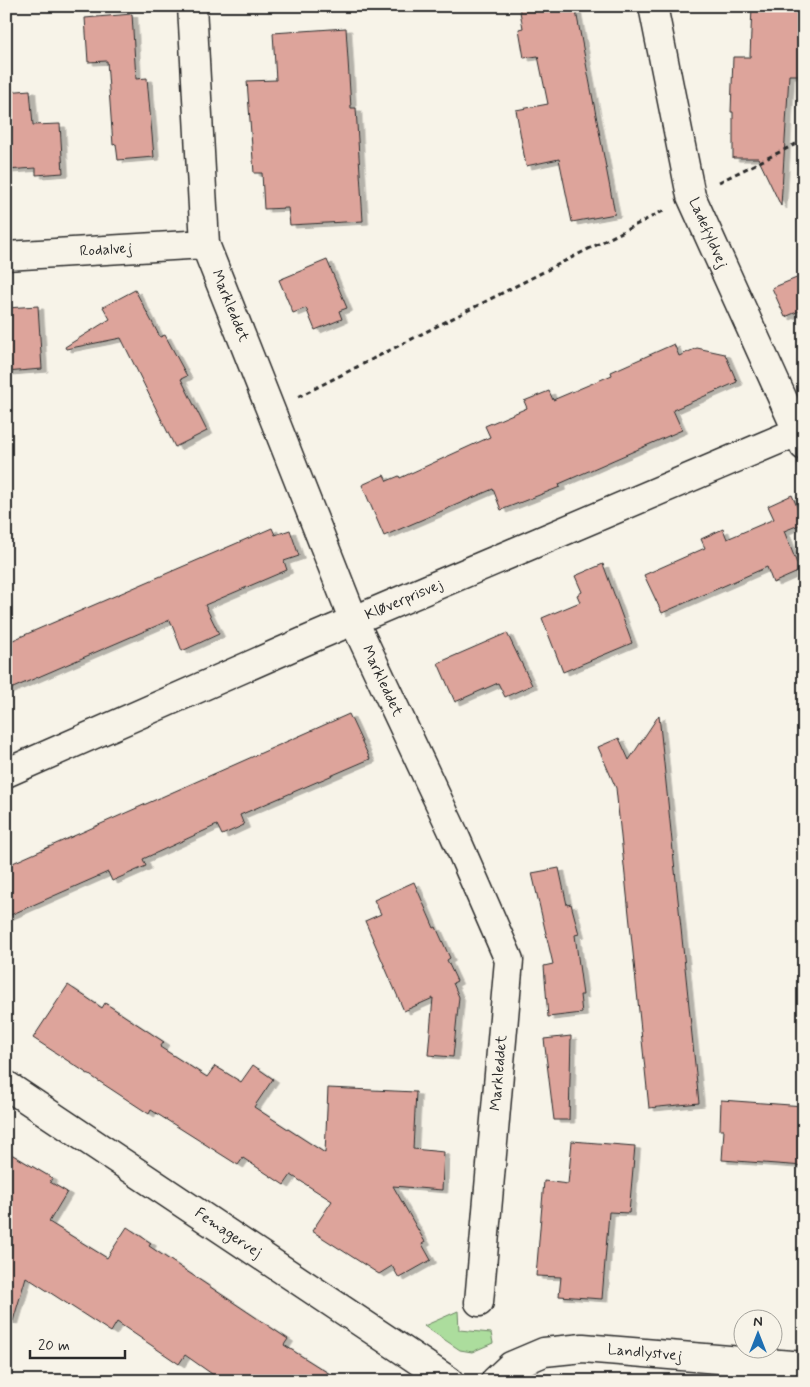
<svg xmlns="http://www.w3.org/2000/svg" width="810" height="1387" viewBox="0 0 810 1387" font-family="Mynerve,sans-serif">
  <style>
    .green { fill: #acdd9d; stroke: #6c8464 }
    .building { fill: #dda49b; stroke: #2b2b2b; filter: url(#shadow) }
    .lines { fill: none; stroke-linecap: round; stroke-linejoin: round }
    .minor-casing { stroke: #2b2b2b; stroke-width: 31 }
    .path { stroke: #2b2b2b; stroke-width: 3; stroke-dasharray: 5 4; stroke-linecap: butt }
    .minor { stroke: #f7f3e8; stroke-width: 28 }
    .labels { text-anchor: middle; dominant-baseline: central; stroke-width: 4; stroke-linejoin: round; paint-order: stroke }
    .street-label { font-size: 15px; fill: #2b2b2b; stroke: #f7f3e8 }
  </style>
  <defs>
    <filter id="shadow"><feDropShadow dx="5.5" dy="3" stdDeviation="0" flood-color="#0004"/></filter>
  </defs>
  <rect width="100%" height="100%" fill="#f7f3e8"/>
  <filter id="ink" filterUnits="userSpaceOnUse"><feTurbulence type="fractalNoise" baseFrequency=".02" numOctaves="2"/><feDisplacementMap in="SourceGraphic" scale="10" xChannelSelector="R" yChannelSelector="G"/><feConvolveMatrix kernelMatrix="1 2 1 2 8 2 1 2 1" color-interpolation-filters="sRGB"/></filter>
  <g filter="url(#ink)">
    <!-- green -->
    <path class="green" d="M458 1311 459 1330 491 1333 493 1343 472 1352 460 1350 424 1326Z"/>
    <!-- building -->
    <path class="building" d="M519 6H575L615 214 572 222 559 159 526 166 516 110 548 104 538 56 524 58 519 29 523 28Z
      M752 6H804V75H789L781 206 758 158H733V112H731L733 57H750Z
      M132 14 136 79 147 78 154 157 118 160 116 144 113 145 107 61 88 62 85 18Z
      M346 28 351 108H356L363 221 290 225 288 208 264 209 262 173H254L247 81 276 80 273 33Z
      M30 90 33 125 60 124 63 173 36 175V168L6 170V92Z
      M327 260 347 308 339 311 342 319 315 330 306 308 293 313 279 280Z
      M804 275V309L785 317 772 288Z
      M135 290 160 337 165 335 187 376 181 379 207 431 175 447 121 338 66 349 65 347 110 319 103 307Z
      M38 306 42 369 6 372V308Z
      M674 344 679 356 697 348 725 354 737 382 673 410 682 430 559 484 560 487 501 510 493 489 384 536 362 485 384 475 387 481 399 476 400 478 490 437 485 426 527 408 524 401 549 391 553 400 612 375 611 372Z
      M792 495 804 523 784 531 800 571 773 583 767 567 662 613 644 575 705 548 701 539 723 529 727 539 774 519 768 506Z
      M272 528 275 535 290 530 299 556 284 561 287 570 205 605 219 634 182 651 170 620 6 691V643Z
      M603 564 632 643 563 672 542 618 580 602 577 595 582 592 575 576Z
      M507 633 532 685 505 697 498 683 455 702 438 663Z
      M349 714 370 759 240 815 244 825 222 835 217 825 143 859 146 866 112 881 108 872 6 917V866Z
      M659 715 699 1103 649 1108 616 788 598 747 619 738 629 760Z
      M559 868 567 905 571 904 579 934 575 935 583 995H580L582 1013 548 1017 544 966 553 964 532 873Z
      M414 882 434 928 436 927 450 958 447 960 457 981 453 983 459 997 453 1057 428 1055 433 998 404 1011 365 921 381 914 374 900Z
      M68 985 102 1008 105 1003 164 1042 160 1047 207 1077 215 1066 241 1082 253 1065 273 1079 254 1107 325 1153 328 1088 416 1092 413 1149 444 1152 442 1190 393 1186 425 1242 422 1244 431 1260 399 1278 392 1266 379 1274 312 1231 332 1201 291 1175 284 1185 243 1158 238 1165 151 1110 149 1114 33 1038Z
      M571 1036 569 1120H554L544 1039Z
      M721 1100 804 1106V1166L722 1160 724 1130H720Z
      M572 1141 635 1146 629 1213 609 1212 602 1299 559 1296 561 1277 536 1276 544 1181 568 1184Z
      M6 1151 52 1178 50 1182 67 1192 49 1222 107 1258 127 1227 151 1243 149 1246 288 1339 284 1345 341 1381H222L185 1355 179 1364 117 1322 111 1332 26 1277 13 1321 6 1320Z"/>
    <g class="lines">
      <defs>
        <path id="minor" d="M192 6 205 244 354 621 454 834 509 960 479 1302
          M653 6 691 196 804 446
          M6 256 205 244
          M6 773 303 642 804 429
          M6 1085 449 1381
          M495 1381 511 1366 544 1352 583 1348 804 1366"/>
      </defs>
      <!-- minor casing -->
      <use href="#minor" class="minor-casing"/>
      <!-- path -->
      <path class="path" d="M719 182 804 140
        M298 397 665 210"/>
      <!-- minor -->
      <use href="#minor" class="minor"/>
    </g>
  </g>
  <g class="labels">
    <!-- street labels -->
    <g class="street-label">
      <text transform="translate(708 233) rotate(66)">Ladefyldvej</text>
      <text transform="translate(106 250) rotate(-4)">Rodalvej</text>
      <text transform="translate(230 306) rotate(68)">Markleddet</text>
      <text transform="translate(404 600) rotate(-23)">Kløverprisvej</text>
      <text transform="translate(382 681) rotate(65)">Markleddet</text>
      <text transform="translate(499 1073) rotate(-85)">Markleddet</text>
      <text transform="translate(228 1233) rotate(34)">Femagervej</text>
      <text transform="translate(645 1353) rotate(5)">Landlystvej</text>
    </g>
  </g>
  <!-- margin -->
  <rect width="810" height="1387" fill="none" stroke="#f7f3e8" stroke-width="25"/>
  <rect x="12" y="12" width="785" height="1362" fill="none" stroke="#2b2b2b" stroke-width="2" filter="url(#ink)"/>
  <!-- north arrow -->
  <g transform="translate(758 1334)"><circle r="24" fill="#f7f3e8" stroke="#a5a39c"/>
  <path d="M0-4L9 19L0 12L-9 19Z" fill="#1f6fb2"/>
  <text y="-8" font-size="14" font-weight="bold" text-anchor="middle" fill="#2b2b2b">N</text>
  </g>
  <!-- scale -->
  <path d="M30 1350v8h95v-8" fill="none" stroke="#2b2b2b" stroke-width="2.5"/>
  <text x="38" y="1350" font-size="15" fill="#2b2b2b" stroke="#f7f3e8" stroke-width="4" paint-order="stroke">20 m</text>
</svg>
